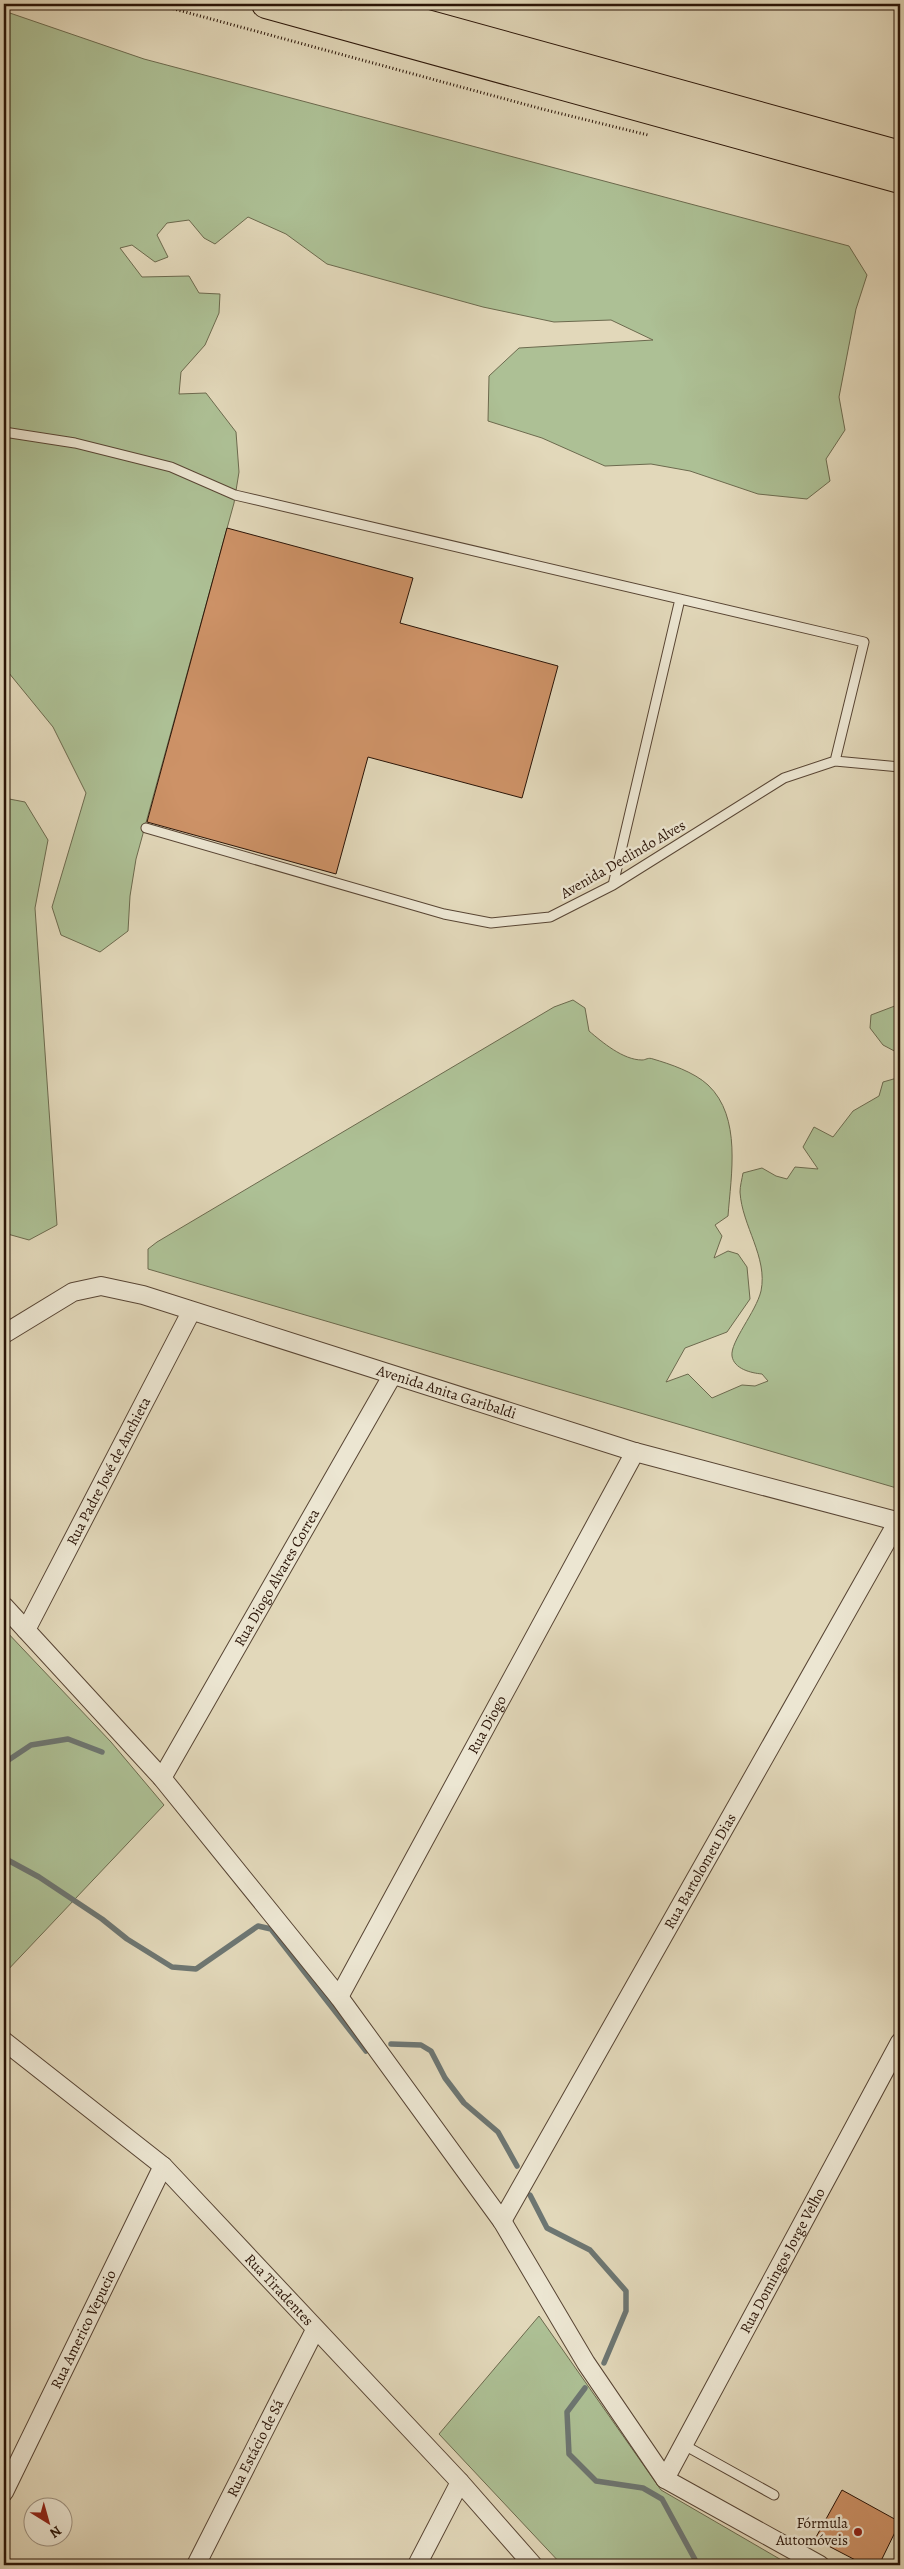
<svg xmlns="http://www.w3.org/2000/svg" width="904" height="2569" viewBox="0 0 904 2569" font-family="Alegreya,serif">
  <style>
    .green { fill: #adc095; stroke: #6c6a4e }
    .lines { fill: none; stroke-linecap: round; stroke-linejoin: round }
    .stream { stroke: #6d7672; stroke-width: 5.5 }
    .building { fill: #cd9267; stroke: #2a1407 }
    .service-casing { stroke: #584534; stroke-width: 11 }
    .minor-casing { stroke: #584534; stroke-width: 20 }
    .primary-casing { stroke: #2a1407; stroke-width: 30 }
    .path { stroke: #2a1407; stroke-width: 3; stroke-dasharray: 1 2.5; stroke-linecap: butt }
    .service { stroke: #ece6d2; stroke-width: 9 }
    .minor { stroke: #ece6d2; stroke-width: 18 }
    .primary { stroke: #e2d8ba; stroke-width: 28 }
    .poi-dot { fill: #8f2418; stroke: #ece6d2; stroke-width: 2 }
    .labels { text-anchor: middle; dominant-baseline: central; stroke-width: 5; stroke-linejoin: round; paint-order: stroke }
    .street-label { font-size: 15px; fill: #2a1407; stroke: #ece6d2 }
    .poi-label { font-size: 15px; fill: #2a1407; stroke: #ece6d2; text-anchor: end }
  </style>
  <rect width="100%" height="100%" fill="#e2d8ba"/>
  <filter id="stains"><feTurbulence type="fractalNoise" baseFrequency=".004" numOctaves="4"/><feColorMatrix values="0 0 0 0 .2 0 0 0 0 .09 0 0 0 0 .02 0 0 0 .5 -.17"/></filter>
  <radialGradient id="worn" r=".72"><stop offset=".6" stop-color="#630" stop-opacity="0"/><stop offset="1" stop-color="#630" stop-opacity=".3"/></radialGradient>
  <!-- green -->
  <path class="green" d="M4 11 144 59 849 246 867 275 856 309 839 397 845 430 826 459 830 481 807 499 758 494 690 471 651 464 605 466 542 438 488 421 489 376 519 348 653 340 611 320 554 322 483 307 327 264 286 234 248 217 215 244 204 238 189 220 167 223 157 235 168 257 155 262 132 245 120 248 142 277 189 276 199 293 220 294 219 313 205 345 181 372 179 394 206 393 236 432 239 472 234 503 136 859 130 896 128 931 100 952 61 935 52 907 86 793 53 727 4 667Z
    M4 798 25 802 48 840 35 908 57 1225 29 1240 4 1233Z
    M573 1000 585 1008 589 1031C602 1042 623 1060 642 1060 646 1060 648 1057 653 1059 670 1064 694 1072 708 1085 742 1117 731 1175 728 1216L715 1225 722 1236 714 1258 728 1251 738 1254 747 1267 750 1299 727 1332 685 1348 666 1382 688 1374 712 1398 742 1385 755 1386 768 1381 762 1374C751 1373 734 1369 732 1356 730 1342 756 1312 761 1291 768 1257 742 1226 740 1192 740 1186 742 1179 743 1173L762 1168 776 1176 787 1179 795 1167 818 1169 803 1147 814 1127 833 1137 853 1111 879 1096 883 1082 897 1078 900 1074V1489L148 1269V1249L157 1242 554 1007Z
    M900 1004V1054L883 1045 870 1028 871 1015Z
    M4 1629 111 1742 164 1805 4 1974Z
    M539 2316 661 2490 790 2565H562L439 2434Z"/>
  <g class="lines">
    <!-- stream -->
    <path class="stream" d="M4 1763 31 1745 68 1739 102 1752
      M4 1858 39 1877 102 1919 127 1939 172 1967 196 1969 258 1926 271 1929 366 2051
      M391 2044 421 2045 431 2051 445 2078 464 2103 498 2132 517 2166
      M530 2195 547 2228 590 2250 626 2291V2311L604 2363
      M585 2388 567 2412 569 2454 596 2481 643 2488 662 2499 698 2565"/>
  </g>
  <!-- building -->
  <path class="building" d="M227 528 413 578 400 623 558 666 522 798 368 757 336 874 147 822Z
    M842 2490 900 2522 879 2565H865L815 2539Z"/>
  <g class="lines">
    <defs>
      <path id="service" d="M4 432 75 443 171 467 235 495 864 642 835 761
        M146 828 444 914 491 923 550 917 613 885 784 778 835 761 900 767
        M613 885 680 599
        M684 2445 774 2495"/>
      <g id="minor">
        <path id="s1" d="M4 1334 73 1292 101 1286 143 1295 635 1452 900 1522"/>
        <path d="M4 1606 162 1778 339 1997 502 2221 586 2363 665 2479 820 2565"/>
        <path id="s2" d="M26 1630 191 1312"/>
        <path id="s3" d="M162 1778 392 1376"/>
        <path id="s4" d="M339 1997 635 1452"/>
        <path id="s5" d="M4 2041 163 2166 460 2482 533 2565"/>
        <path id="s6" d="M502 2221 898 1521"/>
        <path id="s7" d="M665 2479 900 2042"/>
        <path id="s8" d="M4 2492 163 2166"/>
        <path id="s9" d="M196 2565 315 2330"/>
        <path d="M417 2565 460 2482"/>
      </g>
      <path id="primary" d="M266 4 900 179
        M354 4 900 155"/>
    </defs>
    <!-- service casing -->
    <use href="#service" class="service-casing"/>
    <!-- minor casing -->
    <use href="#minor" class="minor-casing"/>
    <!-- primary casing -->
    <use href="#primary" class="primary-casing"/>
    <!-- path -->
    <path class="path" d="M156 4 542 109 648 135"/>
    <!-- service -->
    <use href="#service" class="service"/>
    <!-- minor -->
    <use href="#minor" class="minor"/>
    <!-- primary -->
    <use href="#primary" class="primary"/>
  </g>
  <!-- markers -->
  <circle class="poi-dot" cx="858" cy="2532" r="5"/>
  <g class="labels">
    <!-- street labels -->
    <g class="street-label">
      <text transform="translate(623 859) rotate(-30)">Avenida Declindo Alves</text>
      <text stroke="none"><textPath href="#s1" startOffset="471">Avenida Anita Garibaldi</textPath></text>
      <text stroke="none"><textPath href="#s2" startOffset="179">Rua Padre José de Anchieta</textPath></text>
      <text stroke="none"><textPath href="#s3" startOffset="231">Rua Diogo Alvares Correa</textPath></text>
      <text stroke="none"><textPath href="#s4" startOffset="310">Rua Diogo</textPath></text>
      <text stroke="none"><textPath href="#s6" startOffset="402">Rua Bartolomeu Dias</textPath></text>
      <text stroke="none"><textPath href="#s7" startOffset="248">Rua Domingos Jorge Velho</textPath></text>
      <text stroke="none"><textPath href="#s5" startOffset="372">Rua Tiradentes</textPath></text>
      <text stroke="none"><textPath href="#s8" startOffset="181">Rua Americo Vepucio</textPath></text>
      <text stroke="none"><textPath href="#s9" startOffset="131">Rua Estácio de Sá</textPath></text>
    </g>
    <!-- poi labels -->
    <g class="poi-label">
      <text x="848" y="2523">Fórmula<tspan x="848" dy="17">Automóveis</tspan></text>
    </g>
  </g>
  <!-- margin -->
  <rect width="904" height="2569" fill="none" stroke="#e2d8ba" stroke-width="20"/>
  <rect x="5" y="5" width="894" height="2559" fill="none" stroke="#2a1407" stroke-width="2.5"/>
  <rect x="10" y="10" width="884" height="2549" fill="none" stroke="#2a1407"/>
  <!-- north arrow -->
  <g transform="translate(48 2522) rotate(143)"><circle r="24" fill="#ece6d2" stroke="#9e9281"/>
  <path d="M0-4L9 19L0 12L-9 19Z" fill="#8f2418"/>
  <text y="-8" font-size="14" font-weight="bold" text-anchor="middle" fill="#2a1407">N</text>
  </g>
  <rect width="100%" height="100%" filter="url(#stains)"/>
  <rect width="100%" height="100%" fill="url(#worn)"/>
</svg>
